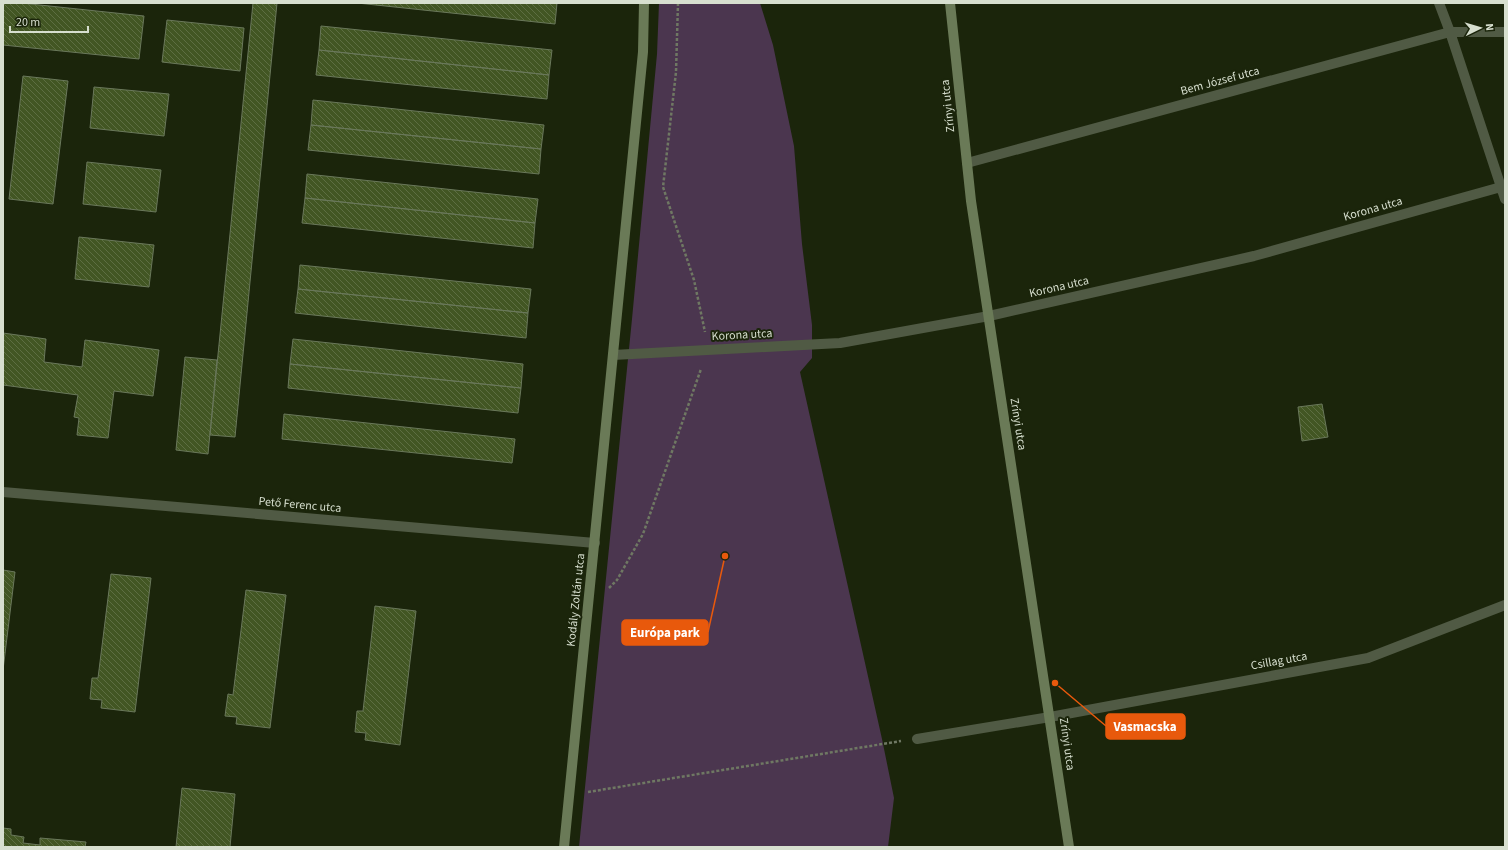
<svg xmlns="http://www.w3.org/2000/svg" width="1508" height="850" viewBox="0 0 1508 850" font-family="'Source Sans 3',sans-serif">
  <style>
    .green { fill: #4b364f }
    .building { fill: url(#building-back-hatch); stroke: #6a785b }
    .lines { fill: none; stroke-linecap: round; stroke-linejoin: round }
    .path { stroke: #6f7863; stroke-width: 2.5; stroke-dasharray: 3 2; stroke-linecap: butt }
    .street { stroke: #505a44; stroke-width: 10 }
    .secondary { stroke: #6a7a57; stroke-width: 10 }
    .labels { text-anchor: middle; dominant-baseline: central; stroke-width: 4; stroke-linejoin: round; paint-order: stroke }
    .street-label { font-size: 12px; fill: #d7dfcf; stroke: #1b250b }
    .leader { fill: none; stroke: #e8590c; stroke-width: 1.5 }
    .callout-dot { fill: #e8590c; stroke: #1b250b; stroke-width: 1.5 }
    .callout { fill: #e8590c; stroke: #e8590c; stroke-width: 1.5 }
    .callout-label { font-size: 13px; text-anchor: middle; font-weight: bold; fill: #fff }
  </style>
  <defs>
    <pattern id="building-back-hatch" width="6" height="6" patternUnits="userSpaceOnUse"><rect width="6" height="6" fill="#425623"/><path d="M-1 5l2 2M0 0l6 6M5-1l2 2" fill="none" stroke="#5d6e42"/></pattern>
  </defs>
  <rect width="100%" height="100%" fill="#1b250b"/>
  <!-- green -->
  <path class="green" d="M659 3H760L773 45 794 146 802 244 812 325V358L800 372 882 739 894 798 888 847H579L632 319 657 54Z"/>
  <!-- building -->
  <path class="building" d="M3 3H21L144 16 139 59 3 45Z
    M253 3H277L235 437 210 435Z
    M357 3H557L555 24Z
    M167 20 244 28 240 71 162 62Z
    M321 26 552 50 549 75 319 50Z
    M319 50 549 75 547 99 316 75Z
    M23 76 68 81 53 204 9 199Z
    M94 87 169 94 164 136 90 128Z
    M313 100 544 125 541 149 311 125Z
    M311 125 541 149 539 174 308 150Z
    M87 162 161 170 156 212 83 204Z
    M307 174 538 199 535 223 305 198Z
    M305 198 535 223 533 248 302 223Z
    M79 237 154 245 149 287 75 279Z
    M300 265 531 289 528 313 298 289Z
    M298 289 528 313 526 338 295 313Z
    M3 333 46 339 44 362 82 367 85 340 159 350 153 396 114 391 108 438 77 435 79 418 74 417 78 395 3 385Z
    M293 339 523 364 521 388 290 364Z
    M185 357 217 360 208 454 176 450Z
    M290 364 521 388 518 413 288 388Z
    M1322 404 1328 437 1302 441 1298 407Z
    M284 414 515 439 512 463 282 439Z
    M3 570 15 572 3 670Z
    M111 574 151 578 135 712 101 708 102 700 90 699 92 678H98Z
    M246 590 286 595 270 728 236 724 237 717 225 716 228 694 233 695Z
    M375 606 416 611 400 745 365 740 366 733 355 732 357 711H363Z
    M182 788 235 794 230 847H176Z
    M3 828 11 829V835L24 837 23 843 40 845V838L86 842 85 847H3Z"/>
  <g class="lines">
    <!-- path -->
    <path class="path" d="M678 3 676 72 663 187 694 280 705 332
      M609 588 617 580 643 534 701 369
      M588 792 901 741"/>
    <!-- street -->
    <path class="street" d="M1505 32H1450L1505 199
      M967 163 1450 32 1439 3
      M613 355 840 343 989 316 1254 256 1501 187
      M3 492 595 543
      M917 739 1050 717 1368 658 1505 605"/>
    <!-- secondary -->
    <path class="secondary" d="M950 3 971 201 1069 847
      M564 847 643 52 644 3"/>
  </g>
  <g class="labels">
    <!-- street labels -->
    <g class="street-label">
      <text transform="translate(1220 81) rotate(-15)">Bem József utca</text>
      <text transform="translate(948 106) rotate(-96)">Zrínyi utca</text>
      <text transform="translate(1373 209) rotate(-16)">Korona utca</text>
      <text transform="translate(1059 287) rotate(-13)">Korona utca</text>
      <text transform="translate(742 335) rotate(-3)">Korona utca</text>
      <text transform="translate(1018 424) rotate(81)">Zrínyi utca</text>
      <text transform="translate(300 505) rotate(5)">Pető Ferenc utca</text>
      <text transform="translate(576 600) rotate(-84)">Kodály Zoltán utca</text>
      <text transform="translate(1279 661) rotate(-10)">Csillag utca</text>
      <text transform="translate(1067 744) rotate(82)">Zrínyi utca</text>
    </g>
  </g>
  <!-- callouts -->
  <path class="leader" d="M725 556L708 632M1055 683L1106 726"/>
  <g class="callout-dot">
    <circle cx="725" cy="556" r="4"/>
    <circle cx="1055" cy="683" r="4"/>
  </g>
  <g class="callout">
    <rect x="622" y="620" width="86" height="25" rx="4"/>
    <rect x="1106" y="714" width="79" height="25" rx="4"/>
  </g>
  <g class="callout-label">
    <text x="665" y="637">Európa park</text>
    <text x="1145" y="731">Vasmacska</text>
  </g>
  <!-- border -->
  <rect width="1508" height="850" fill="none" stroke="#d7dfcf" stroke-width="8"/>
  <!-- north arrow -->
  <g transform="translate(1480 28) rotate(85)" stroke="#1b250b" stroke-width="3" paint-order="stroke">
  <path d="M0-3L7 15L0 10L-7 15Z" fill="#d7dfcf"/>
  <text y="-6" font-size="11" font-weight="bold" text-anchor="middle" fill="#d7dfcf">N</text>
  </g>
  <!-- scale -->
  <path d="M10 26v6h78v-6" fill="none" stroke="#d7dfcf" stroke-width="2"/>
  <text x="16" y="26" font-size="12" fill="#d7dfcf" stroke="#1b250b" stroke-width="3" paint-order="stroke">20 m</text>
</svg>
